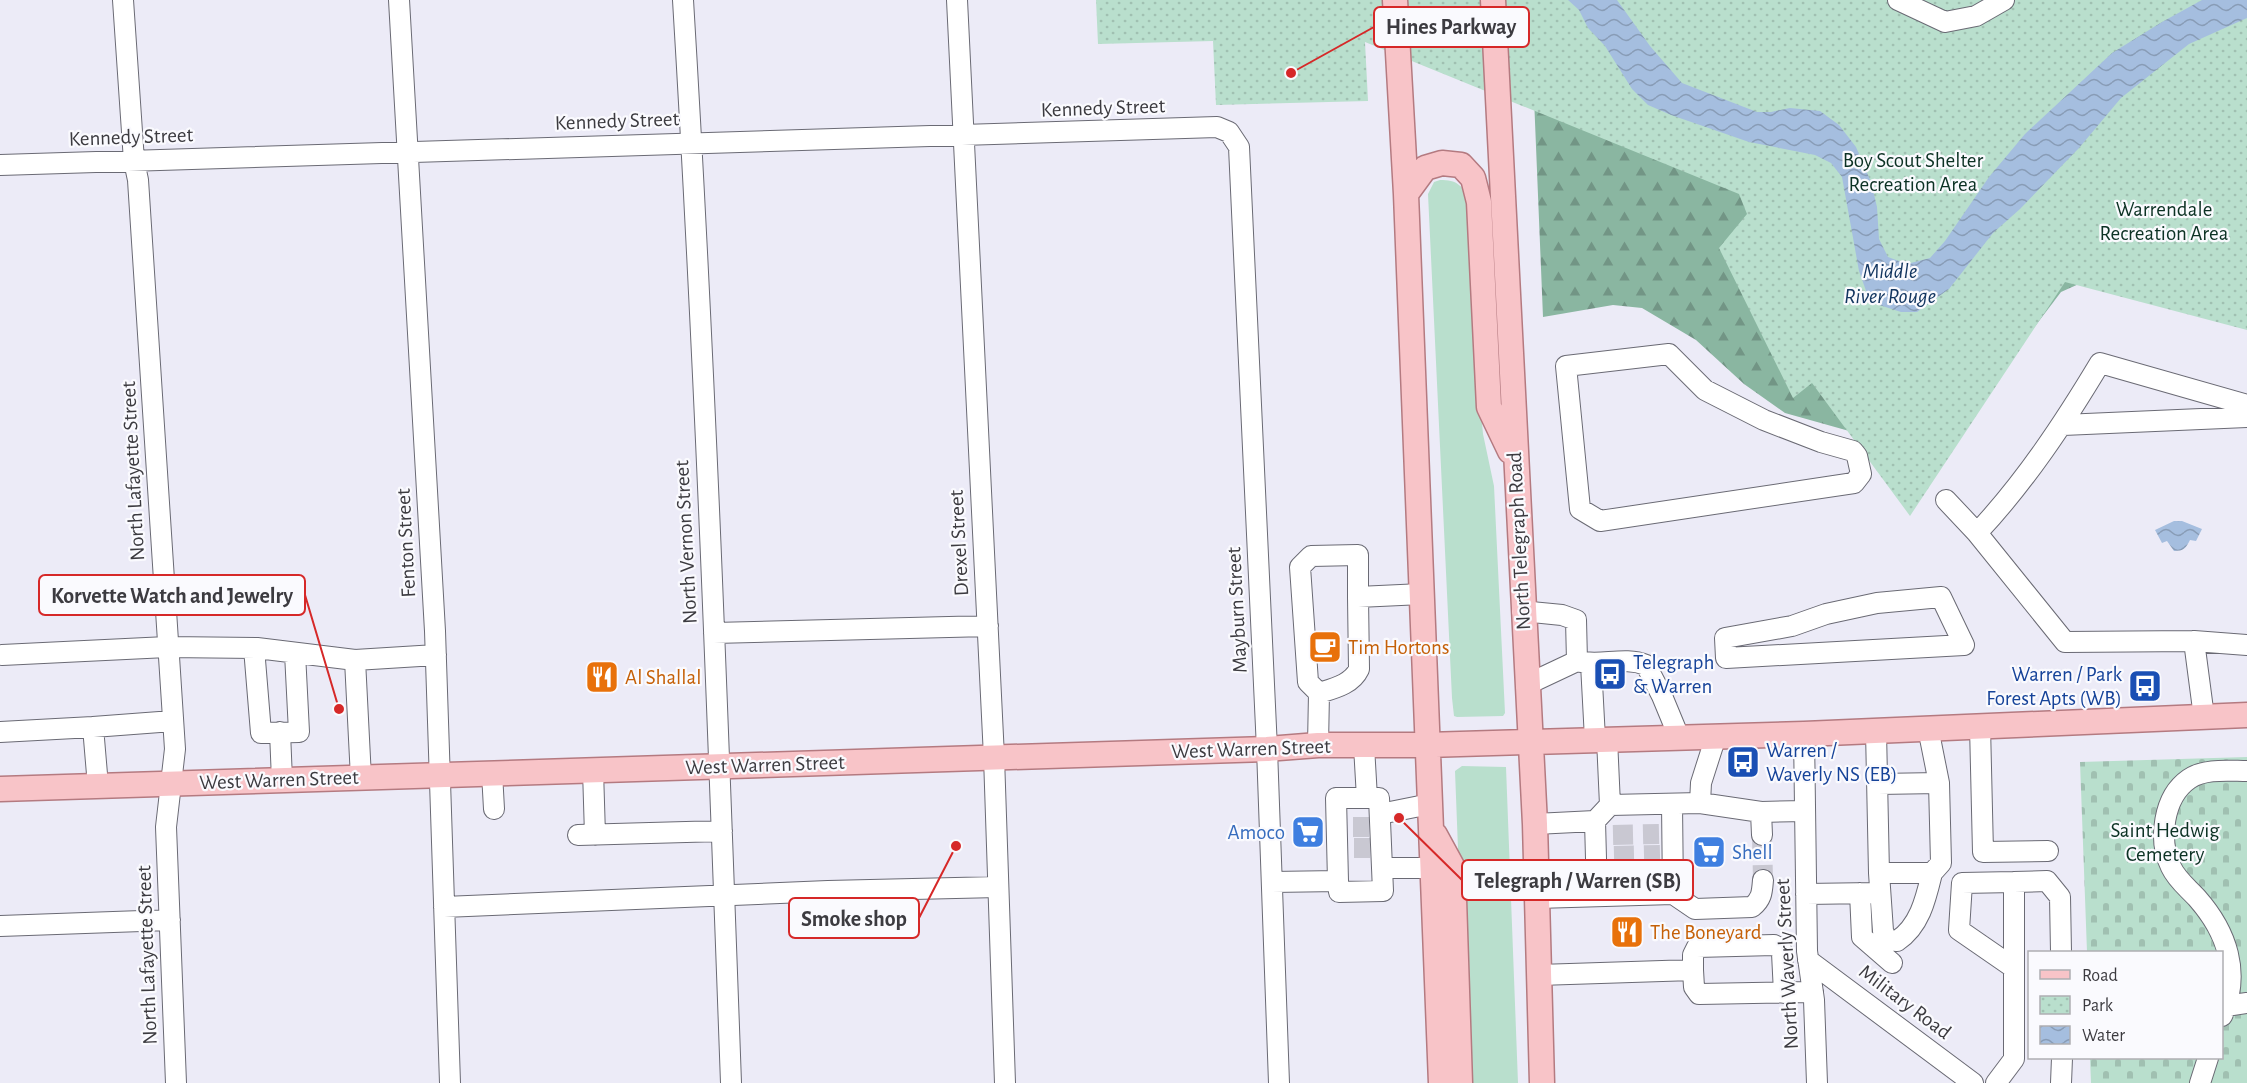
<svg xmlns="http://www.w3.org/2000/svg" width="2247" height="1083" viewBox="0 0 2247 1083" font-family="'Alegreya Sans',sans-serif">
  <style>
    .green { fill: #b9dfcd }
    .forest { fill: url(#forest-firs) }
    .cemetery { fill: url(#cemetery-stones) }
    .park { fill: url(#park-dots) }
    .water { fill: url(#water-waves) }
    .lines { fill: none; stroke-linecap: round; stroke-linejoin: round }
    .minor-tunnel { stroke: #c9c8d2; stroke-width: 20; stroke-dasharray: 20 10; stroke-linecap: butt }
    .minor-casing { stroke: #6a6a74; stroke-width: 22 }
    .major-casing { stroke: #b47a80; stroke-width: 27 }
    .minor { stroke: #fff; stroke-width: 20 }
    .major { stroke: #f8c4c8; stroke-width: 24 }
    .labels { text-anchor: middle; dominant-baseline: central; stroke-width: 4.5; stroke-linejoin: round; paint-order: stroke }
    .street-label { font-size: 21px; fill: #3c3b40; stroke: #fafafe }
    .park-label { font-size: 21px; fill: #0c3224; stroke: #fafafe }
    .food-label { font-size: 21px; fill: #c56008; stroke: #fafafe; text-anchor: start }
    .transit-label { font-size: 21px; fill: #164399; stroke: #fafafe; text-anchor: start }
    .shop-label { font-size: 21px; fill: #366cbe; stroke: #fafafe; text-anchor: end }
    .water-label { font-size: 22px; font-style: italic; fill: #133660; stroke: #fafafe }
    .leader { fill: none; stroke: #d62828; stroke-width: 2 }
    .callout-dot { fill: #d62828; stroke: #fafafe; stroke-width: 2 }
    .callout { fill: #fafafe; stroke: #d62828; stroke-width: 2 }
    .callout-label { font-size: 22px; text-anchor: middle; font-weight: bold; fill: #3c3b40 }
  </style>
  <defs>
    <pattern id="forest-firs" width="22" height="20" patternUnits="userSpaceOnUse" patternTransform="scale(1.5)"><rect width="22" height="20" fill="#8ab6a1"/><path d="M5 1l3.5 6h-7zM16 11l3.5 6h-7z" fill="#729585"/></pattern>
    <pattern id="cemetery-stones" width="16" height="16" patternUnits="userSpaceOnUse" patternTransform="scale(1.5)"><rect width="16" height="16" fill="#b9dfcd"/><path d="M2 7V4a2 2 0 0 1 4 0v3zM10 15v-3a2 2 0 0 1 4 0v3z" fill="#a0c0b1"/></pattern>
    <pattern id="park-dots" width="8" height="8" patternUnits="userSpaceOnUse" patternTransform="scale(1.5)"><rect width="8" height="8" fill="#b9dfcd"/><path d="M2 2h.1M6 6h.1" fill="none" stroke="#a0c0b1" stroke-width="1.8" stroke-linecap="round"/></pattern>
    <pattern id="water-waves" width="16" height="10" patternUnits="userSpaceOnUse" patternTransform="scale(1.5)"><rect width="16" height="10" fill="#a5bedf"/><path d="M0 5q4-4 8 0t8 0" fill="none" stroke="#889cb6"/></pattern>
  </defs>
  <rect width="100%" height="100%" fill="#ecebf7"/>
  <!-- green -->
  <path class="green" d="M1440 180C1457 180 1462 185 1470 200L1479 392 1483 434 1494 486 1505 713 1503 716 1457 717 1454 716 1452 698 1428 194 1434 182Z
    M1462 766 1506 767 1518 1083H1467L1455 771Z"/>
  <!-- forest -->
  <path class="forest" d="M1530 0H2247L2119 266 2061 292 2001 371 1867 436 1785 413 1744 384 1696 340 1642 308 1613 305 1543 317Z"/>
  <!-- cemetery -->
  <path class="cemetery" d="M2247 757V1083H2091L2090 1058H2222V952H2087L2080 762Z"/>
  <!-- park -->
  <path class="park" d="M1096 0H2247V330L2065 282 1910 516 1812 383 1793 398 1719 248 1747 214 1739 194 1365 42 1368 101 1216 105 1213 41 1098 44Z"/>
  <!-- water -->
  <path class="water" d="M1568 0H1617L1650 46 1682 83 1757 112H1771L1790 108 1820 111 1839 125 1856 147 1871 182 1877 207 1879 239 1888 257 1907 264 1930 258 1945 241 1989 177 2025 134 2112 53 2162 22 2202 0H2247V18L2189 44 2121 98 2079 148 2020 209 1993 233 1949 289 1917 312H1901L1870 302 1859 271 1842 177 1831 163 1815 155 1749 142 1671 115 1648 105 1632 89 1605 46 1588 28 1579 10Z
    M2174 521H2182L2202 529 2196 541 2190 540C2186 548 2184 551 2174 551L2167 541 2162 543 2155 530Z"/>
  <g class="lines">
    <!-- minor-tunnel -->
    <path class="minor-tunnel" d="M1353 827H1369
      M1613 835 1659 834
      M1762 835 1763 880
      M1354 848H1370
      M1614 856 1660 855"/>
    <defs>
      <path id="minor" d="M123 0 134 161 138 180 175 749 166 827 176 1083
        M399 0 435 631 450 1083
        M683 0C705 361 718 722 731 1083
        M957 0 994 757 1005 1083
        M1898 0 1945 22 1976 16 2004 0
        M0 165 1217 127 1229 132 1239 147 1267 749 1279 1083
        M1669 354 1705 390 1764 420 1821 442 1853 451 1857 456 1861 474 1854 483 1600 521 1580 509 1566 366Z
        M2247 405 2100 363C2064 423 2025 482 1977 533L2065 642 2194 641 2247 645
        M2063 425 2247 417
        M1946 500 1977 533
        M1941 597 1964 645 1726 658 1725 638 1792 626 1826 614 1877 603Z
        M1522 611 1562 615 1576 620 1577 661 1526 685
        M714 633 988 626
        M2194 641 2204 717
        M254 648 261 733 299 732 295 653
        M2 655 167 647 257 648 355 660
        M1577 661C1600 667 1624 656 1646 665L1662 696 1679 737
        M1591 664 1595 739
        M1319 693 1308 682 1300 567 1311 556 1358 555V597
        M1980 726 1983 852 2048 851
        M1928 728 1939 783
        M1876 731 1879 873H1932L1941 863 1939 783 1878 784
        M0 732 93 727
        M280 732 282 780
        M1804 734 1807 951 1814 1000 1817 1083
        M1716 736 1701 783 1700 803 1761 812 1805 811
        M1607 739 1610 805
        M1318 745 1319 693C1335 688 1352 684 1359 669L1358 597 1422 594
        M1364 746 1367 798
        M593 770 595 835
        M492 773 494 809
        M361 778 355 660 436 655
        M98 786 93 727 173 721
        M1672 804 1673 894
        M1761 812 1762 835
        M1380 814 1430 804
        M1535 824 1595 821
        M578 835 722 831
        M1382 868H1433
        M1879 873 1883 931 1887 940 1897 941C1920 926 1926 898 1932 873
        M1272 882 1338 881 1336 798H1379L1383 891 1339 892 1338 881
        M1860 893 1862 937 1892 963
        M1806 894 1873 893
        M1597 896 1595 821 1610 805 1700 803
        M1537 898 1673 894 1695 909 1752 907C1762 899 1762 892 1763 880
        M444 907 828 891 998 887
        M0 926 170 920
        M1808 960 1973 1083
        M2014 968 1959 930 1962 883 2014 882
        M1693 970V955L1697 947 1774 945 1781 949 1782 953 1784 993
        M1539 975 1693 970 1694 987 1699 994 1813 992
        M2226 1006 2247 1003
        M2222 1016C2241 973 2227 932 2197 898 2188 888 2177 880 2171 867 2158 840 2163 797 2189 779 2205 768 2229 771 2247 771
        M1996 1083 2014 1059V882L2047 881 2060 897 2061 952
        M2061 1083 2062 1058
        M2200 1083 2208 1058"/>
      <path id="major" d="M1395 0 1406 194 1441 1083
        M1493 0 1535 824 1542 1083
        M1406 194 1425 168 1442 163 1461 165 1473 178 1479 202 1489 407 1510 451
        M0 789 1267 749 1318 745H1427L1804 734 2247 715
        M1435 835 1453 868 1460 1083"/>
    </defs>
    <!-- minor casing -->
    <use href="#minor" class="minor-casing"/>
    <!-- major casing -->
    <use href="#major" class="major-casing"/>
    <!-- minor -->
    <use href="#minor" class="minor"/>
    <!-- major -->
    <use href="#major" class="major"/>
  </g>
  <!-- icons -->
  <defs>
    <symbol id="cafe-square" viewBox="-11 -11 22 22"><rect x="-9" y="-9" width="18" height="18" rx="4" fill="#e8710a" stroke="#fafafe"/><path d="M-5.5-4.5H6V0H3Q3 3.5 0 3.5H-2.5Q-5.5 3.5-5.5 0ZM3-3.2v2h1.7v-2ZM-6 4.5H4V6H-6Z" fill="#fff"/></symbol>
    <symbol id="bus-square" viewBox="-11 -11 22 22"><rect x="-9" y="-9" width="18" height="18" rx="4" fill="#1a4fb4" stroke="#fafafe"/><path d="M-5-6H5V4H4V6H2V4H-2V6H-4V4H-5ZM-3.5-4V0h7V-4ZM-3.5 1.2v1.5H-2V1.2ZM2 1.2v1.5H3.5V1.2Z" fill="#fff"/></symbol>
    <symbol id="restaurant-square" viewBox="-11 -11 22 22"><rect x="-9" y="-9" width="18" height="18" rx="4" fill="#e8710a" stroke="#fafafe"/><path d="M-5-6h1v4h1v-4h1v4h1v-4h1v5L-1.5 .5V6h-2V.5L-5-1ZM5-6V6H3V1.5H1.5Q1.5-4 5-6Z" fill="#fff"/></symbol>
    <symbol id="supermarket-square" viewBox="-11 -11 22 22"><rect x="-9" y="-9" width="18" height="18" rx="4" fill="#3f7fe0" stroke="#fafafe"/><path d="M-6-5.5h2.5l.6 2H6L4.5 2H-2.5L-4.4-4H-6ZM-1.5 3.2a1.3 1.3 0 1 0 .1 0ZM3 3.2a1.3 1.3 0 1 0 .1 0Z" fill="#fff"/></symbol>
  </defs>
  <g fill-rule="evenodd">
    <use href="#cafe-square" x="1306" y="628" width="38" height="38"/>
    <use href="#bus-square" x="1591" y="655" width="38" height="38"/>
    <use href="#restaurant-square" x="583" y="658" width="38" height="38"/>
    <use href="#bus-square" x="2126" y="667" width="38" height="38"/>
    <use href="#bus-square" x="1724" y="743" width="38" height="38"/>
    <use href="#supermarket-square" x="1289" y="813" width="38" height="38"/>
    <use href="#supermarket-square" x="1690" y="833" width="38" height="38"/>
    <use href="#restaurant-square" x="1608" y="913" width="38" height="38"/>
  </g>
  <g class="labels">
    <!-- street labels -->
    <g class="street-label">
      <text transform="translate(1103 108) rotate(-2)">Kennedy Street</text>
      <text transform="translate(617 121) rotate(-2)">Kennedy Street</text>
      <text transform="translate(131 137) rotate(-2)">Kennedy Street</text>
      <text transform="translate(133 471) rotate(-93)">North Lafayette Street</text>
      <text transform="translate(1519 541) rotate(-93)">North Telegraph Road</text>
      <text transform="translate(686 542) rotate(-93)">North Vernon Street</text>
      <text transform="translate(406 543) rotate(-93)">Fenton Street</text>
      <text transform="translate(959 543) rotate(-93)">Drexel Street</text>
      <text transform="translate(1237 610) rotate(-93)">Mayburn Street</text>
      <text transform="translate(1251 749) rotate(-2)">West Warren Street</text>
      <text transform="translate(765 765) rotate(-2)">West Warren Street</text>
      <text transform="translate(279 780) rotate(-2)">West Warren Street</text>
      <text transform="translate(147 955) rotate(-92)">North Lafayette Street</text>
      <text transform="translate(1787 964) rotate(-93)">North Waverly Street</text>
      <text transform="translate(1905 1002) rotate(37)">Military Road</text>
    </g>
    <!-- park labels -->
    <g class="park-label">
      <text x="1913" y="160">Boy Scout Shelter<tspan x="1913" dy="24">Recreation Area</tspan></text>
      <text x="2164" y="209">Warrendale<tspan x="2164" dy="24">Recreation Area</tspan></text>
      <text x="2165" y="830">Saint Hedwig<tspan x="2165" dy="24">Cemetery</tspan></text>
    </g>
    <!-- food labels -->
    <g class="food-label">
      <text x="1348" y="647">Tim Hortons</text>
      <text x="625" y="677">Al Shallal</text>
      <text x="1650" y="932">The Boneyard</text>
    </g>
    <!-- transit labels -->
    <g class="transit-label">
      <text x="1633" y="662">Telegraph<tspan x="1633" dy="24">&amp; Warren</tspan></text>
      <text x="2122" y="674" text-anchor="end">Warren / Park<tspan x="2122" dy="24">Forest Apts (WB)</tspan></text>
      <text x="1766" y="750">Warren /<tspan x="1766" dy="24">Waverly NS (EB)</tspan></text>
    </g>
    <!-- shop labels -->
    <g class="shop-label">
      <text x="1285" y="832">Amoco</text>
      <text x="1732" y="852" text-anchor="start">Shell</text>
    </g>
    <!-- water labels -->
    <g class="water-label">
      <text x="1890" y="271">Middle<tspan x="1890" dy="25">River Rouge</tspan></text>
    </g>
  </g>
  <!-- callouts -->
  <path class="leader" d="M1291 73L1374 27M339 709L305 595M1399 818L1462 880M956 846L919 918"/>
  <g class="callout-dot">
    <circle cx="1291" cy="73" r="6"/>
    <circle cx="339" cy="709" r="6"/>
    <circle cx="1399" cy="818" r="6"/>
    <circle cx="956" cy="846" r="6"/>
  </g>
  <g class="callout">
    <rect x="1374" y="7" width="155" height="40" rx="6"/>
    <rect x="39" y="575" width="266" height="40" rx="6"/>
    <rect x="1462" y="860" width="231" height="40" rx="6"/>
    <rect x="789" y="898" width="130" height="40" rx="6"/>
  </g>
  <g class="callout-label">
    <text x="1451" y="34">Hines Parkway</text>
    <text x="172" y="603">Korvette Watch and Jewelry</text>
    <text x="1578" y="888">Telegraph / Warren (SB)</text>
    <text x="854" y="926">Smoke shop</text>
  </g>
  <!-- legend -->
  <rect x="2028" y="951" width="195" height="108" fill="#fafafe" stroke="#aeaeb2" stroke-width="1.5"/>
  <rect x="2040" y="970" width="30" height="9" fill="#f8c4c8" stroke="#aeaeb2" stroke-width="1.5"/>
  <text x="2082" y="981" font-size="18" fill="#3c3b40">Road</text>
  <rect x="2040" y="996" width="30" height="18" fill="url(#park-dots)" stroke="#aeaeb2" stroke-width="1.5"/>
  <text x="2082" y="1011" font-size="18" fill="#3c3b40">Park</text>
  <rect x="2040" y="1026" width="30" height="18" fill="url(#water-waves)" stroke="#aeaeb2" stroke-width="1.5"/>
  <text x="2082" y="1041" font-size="18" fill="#3c3b40">Water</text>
</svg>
